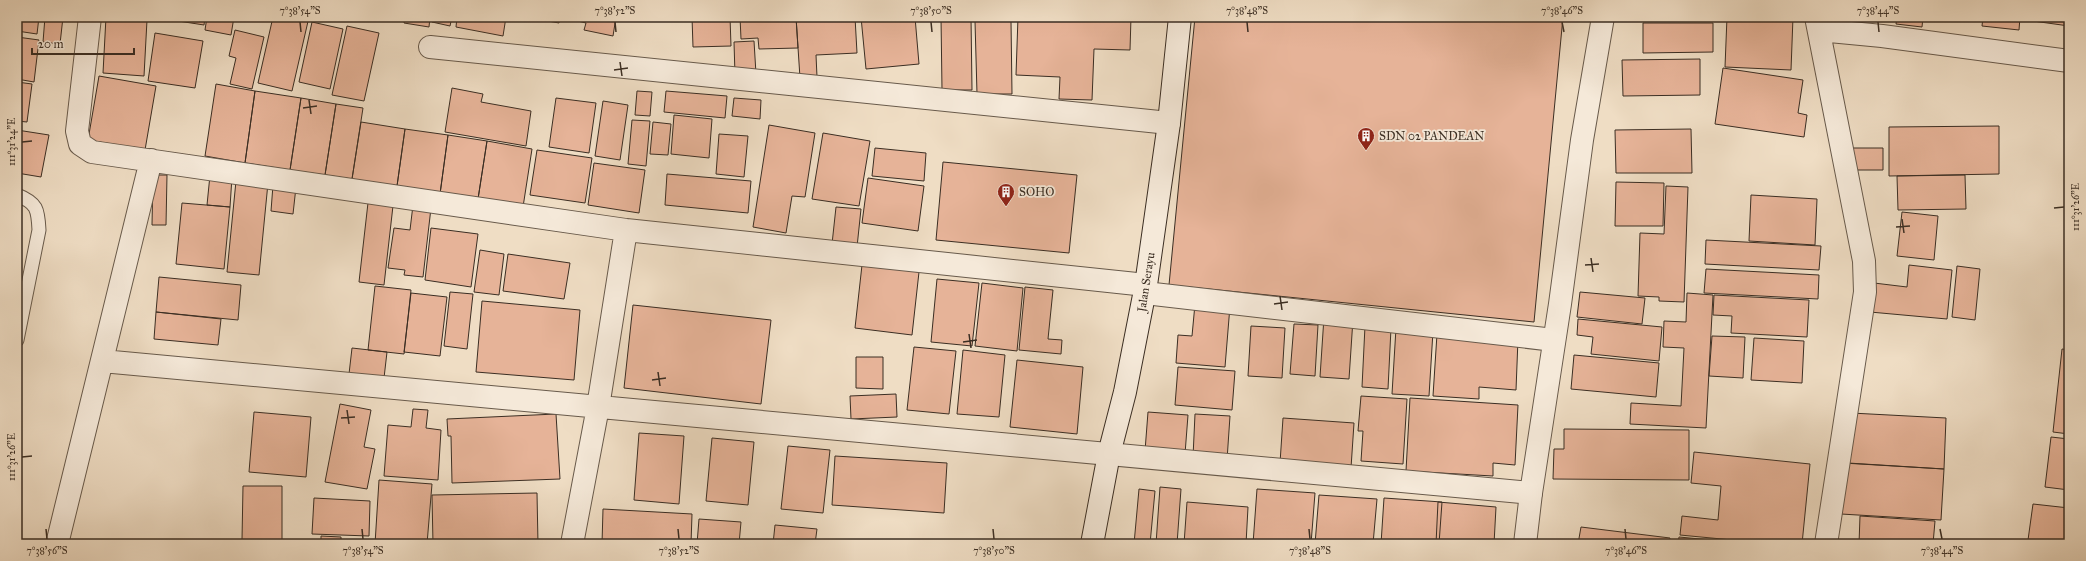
<svg xmlns="http://www.w3.org/2000/svg" width="2086" height="561" viewBox="0 0 2086 561" font-family="'IM FELL Great Primer',serif">
  <style>
    .building { fill: #e6b398; stroke: #3b2e23 }
    .lines { fill: none; stroke-linecap: round; stroke-linejoin: round }
    .service-casing { stroke: #685a4b; stroke-width: 15 }
    .minor-casing { stroke: #685a4b; stroke-width: 24 }
    .tertiary-casing { stroke: #685a4b; stroke-width: 24 }
    .secondary-casing { stroke: #3b2e23; stroke-width: 24 }
    .service { stroke: #f5e9d9; stroke-width: 13 }
    .minor { stroke: #f5e9d9; stroke-width: 22 }
    .tertiary { stroke: #f5e9d9; stroke-width: 22 }
    .secondary { stroke: #f5e9d9; stroke-width: 22 }
    .ticks { fill: none; stroke: #3b2e23; stroke-width: 1.5 }
    .labels { text-anchor: middle; dominant-baseline: central; stroke-width: 3.5; stroke-linejoin: round; paint-order: stroke }
    .poi-label { font-size: 12px; fill: #3b2e23; stroke: #f5e9d9; text-anchor: start }
    .street-label { font-size: 12px; fill: #3b2e23; stroke: #f5e9d9 }
    .neatline { fill: none; stroke: #3b2e23; stroke-width: 1.5 }
    .ticks-label { font-size: 10px; text-anchor: middle; fill: #3b2e23 }
  </style>
  <rect width="100%" height="100%" fill="#efddc4"/>
  <filter id="stains"><feTurbulence type="fractalNoise" baseFrequency=".005" numOctaves="4"/><feColorMatrix values="0 0 0 0 .2 0 0 0 0 .09 0 0 0 0 .02 0 0 0 .5 -.17"/></filter>
  <radialGradient id="worn" r=".72"><stop offset=".6" stop-color="#630" stop-opacity="0"/><stop offset="1" stop-color="#630" stop-opacity=".3"/></radialGradient>
  <!-- building -->
  <path class="building" d="M17 17H39L37 34 17 31Z
    M45 17H63L60 44 43 42Z
    M106 17 147 20 144 76 103 73Z
    M148 17H169V20Z
    M172 17H205L204 25 172 20Z
    M207 17H234L231 35 205 30Z
    M273 17H309L292 91 258 83Z
    M405 17H430L429 27 404 23Z
    M433 17H452L450 26 432 22Z
    M457 17H506L503 36 456 27Z
    M526 17H560L559 23Z
    M578 17H616L613 36 584 30 586 23 578 21Z
    M692 17H730L731 46 693 47Z
    M740 17H796L798 48 759 49 758 38 741 39Z
    M796 17H855L857 53 816 55 817 77 800 78Z
    M861 17H915L919 64 866 69Z
    M941 17H971L972 90H942Z
    M1018 17H1131L1130 50 1094 49 1092 100 1059 99 1060 77 1016 75Z
    M1195 17H1563L1534 322 1169 285Z
    M1727 17H1793L1791 70 1725 67Z
    M1897 17H1923L1922 27 1896 24Z
    M1983 17H2020L2019 30 1982 26Z
    M2033 17H2069V26L2033 21Z
    M975 21H1011L1012 94H977Z
    M312 22 343 29 330 89 299 82Z
    M1643 23H1713V52L1643 53Z
    M347 26 379 33 364 101 332 95Z
    M235 30 264 37 252 89 230 84 236 58 229 56Z
    M155 33 203 41 195 88 148 81Z
    M17 37 39 40 34 82 17 79Z
    M754 41 756 74 735 75 734 42Z
    M1700 59V95L1623 96 1622 60Z
    M1723 68 1803 80 1798 113 1807 115 1804 137 1715 124Z
    M99 76 156 86 145 150 88 140Z
    M17 82 32 84 27 122 17 121Z
    M216 84 255 91 245 163 205 156Z
    M452 88 483 94 481 102 531 111 526 146 445 132Z
    M255 91 301 98 290 170 245 163Z
    M637 91 652 92 650 116 635 115Z
    M666 91 727 96 725 118 664 112Z
    M301 98 336 104 325 175 290 170Z
    M556 98 596 103 589 153 549 147Z
    M734 98 761 100 760 119 732 116Z
    M603 101 628 105 620 160 595 156Z
    M336 104 363 108 352 179 325 175Z
    M674 115 712 119 709 158 671 154Z
    M632 120 650 121 646 166 628 164Z
    M361 122 405 129 397 186 352 179Z
    M653 122 671 124 668 155 650 154Z
    M769 125 815 133 805 197 792 196 786 233 753 227Z
    M1999 126V174L1889 176V127Z
    M405 129 448 135 440 194 397 186Z
    M1691 129 1692 173H1616L1615 130Z
    M17 130 49 135 41 177 17 173Z
    M823 133 870 141 859 206 812 199Z
    M719 134 748 136 744 177 716 174Z
    M448 135 487 141 478 199 440 194Z
    M487 141 532 149 523 207 478 199Z
    M875 148 926 153 924 181 872 176Z
    M1852 148H1883V170H1853Z
    M537 150 592 158 585 203 530 195Z
    M943 162 1077 175 1069 253 936 240Z
    M594 163 645 170 639 213 588 205Z
    M667 174 751 181 748 213 665 205Z
    M153 175H167L166 225H152Z
    M210 175 232 177 230 207 207 205Z
    M1965 175 1966 209 1898 210 1897 176Z
    M868 178 924 186 918 231 862 223Z
    M236 181 268 183 259 275 227 272Z
    M1616 182 1664 183 1663 226H1615Z
    M273 185 296 187 293 214 271 211Z
    M1666 186 1688 187 1684 302 1659 301V297L1638 296 1640 233 1664 234Z
    M369 194 394 197 384 285 359 282Z
    M1751 195 1817 199 1815 245 1749 241Z
    M182 203 230 207 224 269 176 264Z
    M413 205 431 208 423 277 404 275 405 270 388 268 394 228 410 230Z
    M836 207 861 209 857 247 832 244Z
    M1902 212 1938 216 1934 260 1897 256Z
    M431 228 478 234 471 287 425 280Z
    M1706 240 1821 246 1819 270 1705 264Z
    M480 250 504 254 499 295 474 292Z
    M508 254 570 263 564 299 503 291Z
    M862 265 919 272 912 335 855 328Z
    M1909 265 1952 270 1947 319 1870 312 1874 283 1907 287Z
    M1957 266 1980 269 1975 320 1952 317Z
    M1706 269 1819 275 1818 299 1704 293Z
    M159 277 241 285 238 320 156 312Z
    M937 279 979 283 972 346 931 342Z
    M982 283 1023 288 1017 351 975 346Z
    M375 286 411 290 404 354 368 350Z
    M1025 287 1053 290 1048 339 1062 340 1061 354 1019 350Z
    M450 292 473 294 467 349 444 346Z
    M1580 292 1645 298 1642 324 1577 317Z
    M411 293 447 297 440 356 404 352Z
    M1687 293 1713 295 1706 428 1630 424 1631 403 1681 406 1684 348 1663 347 1664 321 1686 322Z
    M1714 295 1809 300 1807 337 1731 333 1732 316 1713 315Z
    M482 301 580 310 574 380 476 372Z
    M1195 304 1230 306 1225 367 1176 363 1178 335 1192 336Z
    M633 305 771 320 761 404 624 388Z
    M156 312 221 319 218 345 154 339Z
    M1324 317 1353 319 1349 379 1320 377Z
    M1578 319 1662 327 1659 361 1591 354 1593 337 1577 335Z
    M1294 324 1318 325 1315 376 1290 374Z
    M1251 326 1285 328 1282 378 1248 376Z
    M1365 326 1391 328 1388 389 1362 387Z
    M1396 328 1433 331 1429 396 1392 394Z
    M1437 334 1518 339 1516 390 1479 387V399L1433 396Z
    M1712 336 1745 337 1743 378 1709 376Z
    M1754 338 1804 341 1802 383 1751 380Z
    M914 347 956 351 949 414 907 410Z
    M352 348 387 352 384 378 349 374Z
    M2062 349 2069 350V434L2053 432Z
    M963 350 1005 355 999 417 957 414Z
    M1574 355 1659 363 1656 397 1571 389Z
    M856 357H883V389L856 388Z
    M1017 360 1083 367 1077 434 1010 427Z
    M1178 367 1235 371 1232 410 1175 405Z
    M896 394 897 417 851 419 850 396Z
    M1361 396 1407 399 1403 464 1361 461 1363 431H1358Z
    M1410 398 1518 405 1515 465 1493 463V476L1406 471Z
    M340 404 371 410 364 447 375 449 367 489 325 482Z
    M413 409 428 410 426 428 441 430 438 480 384 476 388 425 411 427Z
    M254 412 311 417 306 477 249 472Z
    M1148 412 1188 415 1185 454 1145 451Z
    M1851 413 1946 418 1944 469 1848 463Z
    M556 414 560 479 452 483 451 436H448L447 419Z
    M1195 414 1230 416 1227 460 1193 457Z
    M1283 418 1354 423 1351 468 1280 463Z
    M1564 429 1689 430V480L1553 479 1554 449H1564Z
    M639 433 684 436 679 504 634 500Z
    M2051 437 2069 439V490L2045 487Z
    M712 438 754 442 748 505 706 501Z
    M788 446 830 450 823 513 781 509Z
    M1694 452 1810 464 1802 544H1774L1680 535 1682 516 1718 520 1721 486 1691 483Z
    M835 456 947 463 944 513 832 505Z
    M1843 463 1944 469 1941 520 1841 514Z
    M379 480 432 484 427 544H375Z
    M243 486H282V541L242 540Z
    M1160 487 1181 489 1177 544H1156Z
    M1139 489 1155 491 1150 544H1134Z
    M1257 489 1315 493 1311 544H1253Z
    M537 493 538 544H433L432 495Z
    M1319 495 1377 499 1373 544H1315Z
    M314 498 370 501 369 536 312 534Z
    M1384 498 1442 502 1439 544H1381Z
    M1187 502 1248 507 1246 544H1184Z
    M1438 502 1496 507 1494 544H1436Z
    M2033 504 2069 508V544L2028 540Z
    M603 509 692 514 691 544H602Z
    M1860 516 1935 521 1933 544H1859Z
    M699 519 741 522 739 544H697Z
    M775 525 817 529 815 544H773Z
    M1581 527 1670 538 1669 544H1578Z
    M321 536 341 537V544H321Z
    M1679 537 1752 544H1678Z
    M2028 540 2058 544H2028Z"/>
  <g class="lines">
    <defs>
      <path id="service" d="M17 195C37 203 38 209 39 230L17 340"/>
      <path id="minor" d="M90 17 77 131 80 144 92 152 626 230 1146 285
        M1816 17 1864 261 1865 292 1826 544
        M1819 30 1882 36 2069 61
        M430 47 1169 123
        M1145 293 1554 340
        M102 361 1531 493
        M57 544 151 160
        M572 544 598 407 626 230"/>
      <path id="tertiary" d="M1525 544 1531 493 1560 304 1582 140 1603 17"/>
      <path id="secondary" d="M1092 544 1109 454 1125 392 1146 285 1169 123 1180 17"/>
    </defs>
    <!-- service casing -->
    <use href="#service" class="service-casing"/>
    <!-- minor casing -->
    <use href="#minor" class="minor-casing"/>
    <!-- tertiary casing -->
    <use href="#tertiary" class="tertiary-casing"/>
    <!-- secondary casing -->
    <use href="#secondary" class="secondary-casing"/>
    <!-- service -->
    <use href="#service" class="service"/>
    <!-- minor -->
    <use href="#minor" class="minor"/>
    <!-- tertiary -->
    <use href="#tertiary" class="tertiary"/>
    <!-- secondary -->
    <use href="#secondary" class="secondary"/>
  </g>
  <!-- ticks -->
  <path class="ticks" d="M300 22 301 32M615 22 616 32M931 22 932 32M1247 22 1248 32M1562 22 1564 32M1878 22 1879 32M620 62 622 76M614 70 628 68M309 100 311 114M303 108 317 106M22 142 32 141M2054 208 2064 207M1902 219 1904 233M1896 227 1910 226M1591 258 1593 272M1585 265 1599 264M1280 296 1282 310M1274 304 1288 302M969 334 971 348M963 342 977 340M658 372 660 386M652 380 666 378M347 410 349 424M341 418 355 417M22 457 32 456M46 529 47 539M362 529 363 539M678 529 679 539M993 529 994 539M1309 529 1310 539M1625 529 1626 539M1940 529 1942 539"/>
  <!-- icons -->
  <defs>
    <symbol id="building-pin" viewBox="-11 -11 22 30"><path d="M0 17L-7.5 6A9.5 9.5 0 1 1 7.5 6Z" fill="#8f2418" stroke="#f5e9d9"/><path d="M-4-6H4V6H1V3H-1V6H-4ZM-2.5-4.3h1.7v1.8h-1.7ZM.8-4.3h1.7v1.8H.8ZM-2.5-1h1.7V.8h-1.7ZM.8-1h1.7V.8H.8Z" fill="#fff"/></symbol>
  </defs>
  <g fill-rule="evenodd">
    <use href="#building-pin" x="1356" y="126" width="20" height="27"/>
    <use href="#building-pin" x="996" y="182" width="20" height="27"/>
  </g>
  <g class="labels">
    <!-- poi labels -->
    <g class="poi-label">
      <text x="1379" y="136">SDN 02 PANDEAN</text>
      <text x="1019" y="192">SOHO</text>
    </g>
    <!-- street labels -->
    <g class="street-label">
      <text transform="translate(1146 282) rotate(-81)">Jalan Serayu</text>
    </g>
  </g>
  <!-- margin -->
  <rect width="2086" height="561" fill="none" stroke="#efddc4" stroke-width="44"/>
  <!-- scale -->
  <path d="M32 48v6h102v-6" fill="none" stroke="#3b2e23" stroke-width="2"/>
  <text x="38" y="48" font-size="12" fill="#3b2e23" stroke="#f5e9d9" stroke-width="3" paint-order="stroke">20 m</text>
  <rect x="22" y="22" width="2042" height="517" class="neatline"/>
  <g class="ticks-label">
    <text x="300" y="14">7°38'54"S</text>
    <text x="615" y="14">7°38'52"S</text>
    <text x="931" y="14">7°38'50"S</text>
    <text x="1247" y="14">7°38'48"S</text>
    <text x="1562" y="14">7°38'46"S</text>
    <text x="1878" y="14">7°38'44"S</text>
    <text transform="translate(11 142) rotate(-90)" y="4">111°31'24"E</text>
    <text transform="translate(2075 207) rotate(-90)" y="4">111°31'26"E</text>
    <text transform="translate(11 457) rotate(-90)" y="4">111°31'26"E</text>
    <text x="47" y="554">7°38'56"S</text>
    <text x="363" y="554">7°38'54"S</text>
    <text x="679" y="554">7°38'52"S</text>
    <text x="994" y="554">7°38'50"S</text>
    <text x="1310" y="554">7°38'48"S</text>
    <text x="1626" y="554">7°38'46"S</text>
    <text x="1942" y="554">7°38'44"S</text>
  </g>
  <rect width="100%" height="100%" filter="url(#stains)"/>
  <rect width="100%" height="100%" fill="url(#worn)"/>
</svg>
